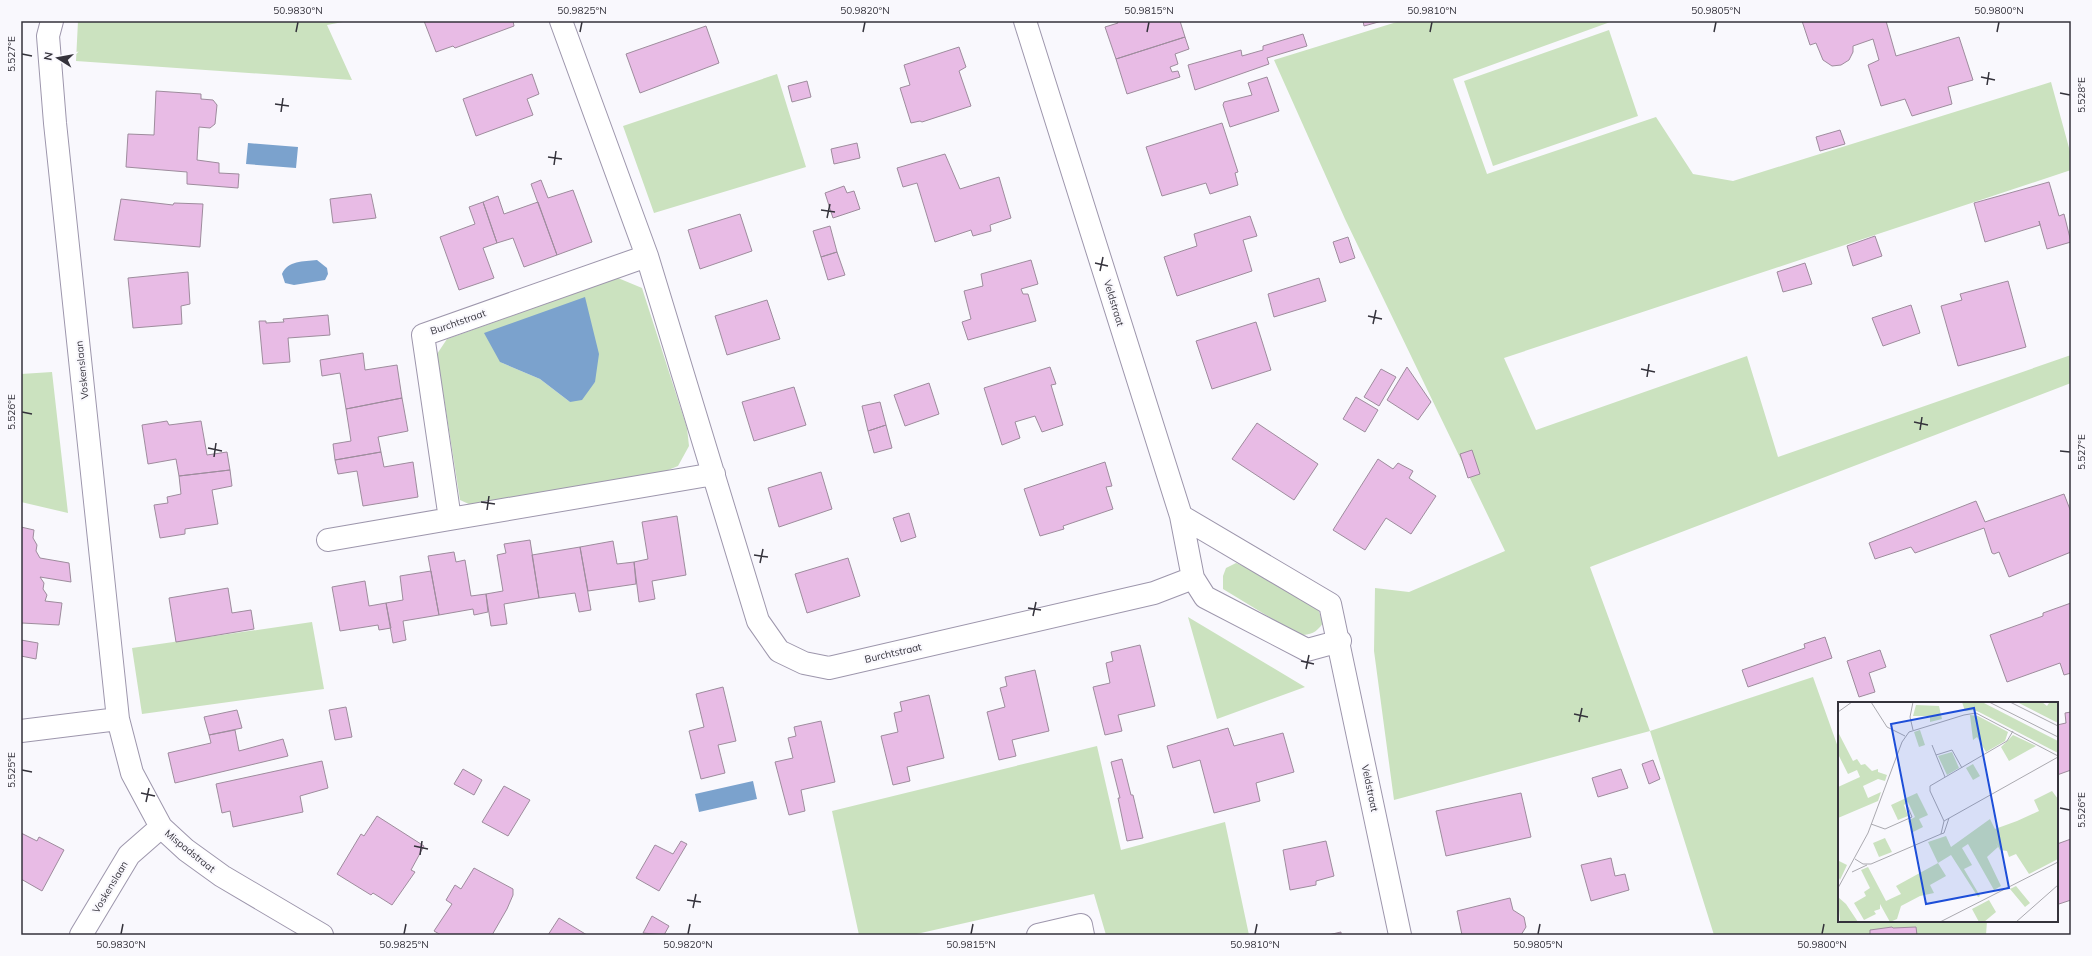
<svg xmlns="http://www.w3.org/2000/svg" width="2092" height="956" viewBox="0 0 2092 956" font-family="Mulish,sans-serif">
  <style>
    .green { fill: #cbe2bf; fill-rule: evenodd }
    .water { fill: #7ba2cd }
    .building { fill: #e8bbe5; stroke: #9e8c9d }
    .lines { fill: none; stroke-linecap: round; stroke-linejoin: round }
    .street-casing { stroke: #9d96ac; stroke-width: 24 }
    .street { stroke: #fff; stroke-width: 22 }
    .ticks { fill: none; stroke: #34323b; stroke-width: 1.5 }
    .labels { text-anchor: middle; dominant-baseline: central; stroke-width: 4; stroke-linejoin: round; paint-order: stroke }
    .street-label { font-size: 10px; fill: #34323b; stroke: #f9f8fd }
    .inset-road { fill: none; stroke: #aaa9af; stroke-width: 1 }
    .view { fill: #1d4ed8; fill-opacity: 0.15; stroke: #1d4ed8; stroke-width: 2 }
    .inset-edge { fill: none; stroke: #34323b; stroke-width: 2 }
    .neatline { fill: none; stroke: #34323b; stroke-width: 1.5 }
    .ticks-label { font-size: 10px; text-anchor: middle; fill: #34323b }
  </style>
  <rect width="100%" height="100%" fill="#f9f8fd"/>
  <!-- green -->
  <path class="green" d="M78 21H348L327 25 352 80 76 61Z
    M1400 21H1613L1453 79 1487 174 1656 117 1693 174 1733 181 2051 82 2071 155V170L1504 358 1536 430 1747 356 1778 457 2071 355V383L1590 567 1650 731 1813 677 1839 750V921H1987L1986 935H1714L1650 731 1394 800 1374 651 1375 588 1409 592 1505 551 1345 219 1274 60Z
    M1609 30 1638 116 1493 166 1464 81Z
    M777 74 806 167 654 213 623 126Z
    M618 278 642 288 687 428 689 446 678 466 656 475 471 505 460 500 437 354 447 339ZM500 362 595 382 570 402 540 379Z
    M52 372 68 513 21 502V374Z
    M1236 563 1246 567 1318 609 1323 623C1316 633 1311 635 1299 635L1223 589V576L1226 568Z
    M1188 617 1305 687 1217 719Z
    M312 622 324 689 142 714 132 648Z
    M1097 746 1121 850 1225 822 1249 935H1106L1094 894 912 935H859L832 811Z"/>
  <!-- water -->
  <path class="water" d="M248 143 298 147 296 168 246 164Z
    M317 260 327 268 328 274 325 280 294 285 285 283 282 274C288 260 303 262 317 260Z
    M585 297 599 354 595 382 582 400 570 402 540 379 500 362 484 333Z
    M753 781 757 799 699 812 695 794Z"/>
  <!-- building -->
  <path class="building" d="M424 21H513L514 26 455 48 453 46 436 52Z
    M1117 21H1180L1185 37 1116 59 1105 27 1118 23Z
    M1363 21H1382L1364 26Z
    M1802 21H1886L1896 56 1959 37 1973 80 1948 87 1952 104 1912 116 1905 99 1881 106 1868 65 1879 60 1873 39 1853 46V52L1849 60 1841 65 1832 66 1823 60 1816 43 1810 45Z
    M706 26 719 63 640 93 626 54Z
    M1303 34 1307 46 1267 58 1269 64 1195 90 1188 65 1241 50 1242 56 1263 50V46Z
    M1185 37 1189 49 1175 54 1178 64 1170 67 1172 72 1178 71 1180 77 1127 94 1116 59Z
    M959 47 966 67 959 71 971 106 922 122 920 121 911 123 900 88 910 85 904 65Z
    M532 74 539 94 527 99 533 115 476 136 463 99Z
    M1267 77 1279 111 1230 127 1223 105 1224 102 1252 95 1248 83Z
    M807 81 811 97 792 102 788 86Z
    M156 91 201 94V99L213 100 217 105 215 124 210 128 199 127 197 160 219 163V173L239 174 238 188 187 184V172L126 167 128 134 154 135Z
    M1222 123 1238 172 1235 173 1238 185 1210 194 1206 183 1162 196 1146 147Z
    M1840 130 1845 144 1820 151 1816 137Z
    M857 143 860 158 834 164 831 149Z
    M945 154 960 189 999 177 1011 218 990 225 991 231 973 236 971 230 935 242 917 183 903 187 897 168Z
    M541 180 548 198 573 190 592 242 557 255 531 184Z
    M2049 182 2059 216 2064 214 2071 242 2047 249 2039 221 2040 225 1985 242 1974 203Z
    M844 186 847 193 854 191 860 209 833 218 825 193Z
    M371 194 376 218 333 223 330 199Z
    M498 196 504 214 538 202 557 255 524 267 513 238 497 243 483 202Z
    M121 199 173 205 174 203 203 204 200 247 114 240Z
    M483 202 497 243 483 248 494 278 459 290 440 237 475 224 469 207Z
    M740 214 752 251 700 269 688 230Z
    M1250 216 1257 236 1243 240 1252 271 1177 296 1164 257 1197 246 1194 234Z
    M830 226 837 252 821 257 813 231Z
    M1875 236 1882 256 1853 266 1847 246Z
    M1348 237 1355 258 1340 263 1333 242Z
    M837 252 845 275 828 280 821 257Z
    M1031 260 1038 284 1021 289 1023 294H1028L1036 321 968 340 962 322 971 319 964 291 983 286 981 274Z
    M1805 263 1812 284 1783 292 1777 272Z
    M188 272 190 304 181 306 182 324 133 328 128 278Z
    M1319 278 1326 301 1274 317 1268 294Z
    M2008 281 2026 347 1958 366 1941 306 1962 300 1960 294Z
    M767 300 780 339 727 355 715 316Z
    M1911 305 1920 333 1883 346 1872 318Z
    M328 315 330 335 288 338 290 362 263 364 259 321H266V323L284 322 283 319Z
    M1256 322 1271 370 1212 389 1196 341Z
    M363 353 365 370 397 365 402 398 346 409 340 373 322 376 320 360Z
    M1050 367 1056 384 1051 385 1063 425 1042 432 1035 416 1015 422 1020 438 1002 445 984 388Z
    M1407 367 1431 402 1418 420 1387 400Z
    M1381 369 1396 377 1379 406 1364 397Z
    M929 383 939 414 905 426 894 395Z
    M794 387 806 425 754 441 742 402Z
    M1356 397 1378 410 1365 432 1343 419Z
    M402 398 408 431 378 437 381 452 335 460 333 444 351 441 346 409Z
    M880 402 886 425 868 431 862 406Z
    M167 421 169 425 201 421 207 455 227 452 230 470 179 476 176 459 148 464 142 425Z
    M1257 423 1318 464 1294 500 1232 459Z
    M886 425 892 448 874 453 868 431Z
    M1472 450 1480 474 1468 478 1460 454Z
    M381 452 384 467 413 462 418 497 363 506 357 471 338 474 335 460Z
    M1378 459 1393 469 1398 463 1413 471 1409 478 1436 496 1411 534 1386 518 1365 550 1333 530Z
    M1105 462 1112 486 1106 487 1113 509 1063 526 1064 529 1040 536 1024 489Z
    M230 470 232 486 212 490 218 524 185 529V534L160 538 154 505 168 503 167 497 181 494 179 476Z
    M821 472 832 509 779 527 768 488Z
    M2064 494 2071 512V552L2009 577 1999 552 1994 554 1992 553 1984 528 1915 553 1911 547 1875 559 1869 543 1976 501 1985 522Z
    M909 513 916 537 901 542 893 518Z
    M677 516 686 575 652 581 655 599 639 602 634 562 648 559 642 522Z
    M21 527 34 530 33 538 37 545 36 551 40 558 69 563 71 582 40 577 44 583 43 589 47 595 45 601 62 603 59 625 22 623 21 627Z
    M530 540 539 598 504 604 507 624 491 626 486 594 503 591 497 555 506 553 504 544Z
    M613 541 617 564 634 562 636 584 588 591 580 547Z
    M580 547 591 610 579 612 575 593 539 598 532 555Z
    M454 552 456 562 465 560 471 596 486 594 488 612 474 615 473 609 439 615 428 556Z
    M848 558 860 596 807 613 795 574Z
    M431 571 439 615 403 621 406 640 393 643 386 603 403 600 400 576Z
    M365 581 369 606 386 603 391 628 379 630 378 625 340 631 332 587Z
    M228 588 232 613 251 610 254 629 176 642 169 598Z
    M2071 603V673L2064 675 2060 663 2007 682 1990 635 2043 616V613Z
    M1825 637 1832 658 1748 687 1742 670 1805 648 1804 644Z
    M21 640 38 643 36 659 21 656Z
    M1140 645 1155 706 1118 715 1122 731 1105 735 1093 687 1110 683 1106 663 1113 661 1111 652Z
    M1880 650 1886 667 1869 673 1875 692 1859 697 1847 661Z
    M1035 670 1049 731 1012 740 1016 756 999 760 987 712 1005 707 1000 688 1007 686 1005 677Z
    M723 687 736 741 718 745 725 773 701 779 689 731 704 727 696 694Z
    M929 695 944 758 907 767 910 781 893 785 881 736 898 732 894 713 902 711 900 702Z
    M346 707 352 737 335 740 329 710Z
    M237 710 242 728 209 735 204 717Z
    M2071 712V770L2057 775V725L2066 723 2065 713Z
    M821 721 835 782 801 790 805 811 789 815 775 762 793 758 788 738 796 736 794 727Z
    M1228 728 1234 746 1283 733 1294 772 1256 783 1260 801 1214 813 1200 760 1173 768 1167 746Z
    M235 730 239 751 283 739 288 756 175 783 168 753 211 743 209 735Z
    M1122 759 1131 795H1133L1143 838 1127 841 1118 798H1120L1111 762Z
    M1653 760 1660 779 1649 784 1642 764Z
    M322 761 328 788 300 796 303 812 233 827 230 811 222 813 216 784Z
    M463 769 482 780 474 795 454 784Z
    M1621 769 1628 788 1598 797 1592 778Z
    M504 786 530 800 508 836 482 822Z
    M1521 793 1531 837 1446 856 1436 811Z
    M377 816 424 846 411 870 415 872 392 905 373 893 371 895 337 874 361 834 364 836Z
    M21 833 37 841 39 837 64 850 42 891 21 879Z
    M2071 839V900L2059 904 2057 899V844Z
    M681 841 687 844 659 891 636 878 655 845 673 854Z
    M1326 841 1334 876 1316 881V885L1290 890 1283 850Z
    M1611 858 1615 876 1625 874 1629 890 1591 901 1581 865Z
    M474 868 513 889V895L507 909 492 935H441L434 931 452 904 446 900 455 885 461 889Z
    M1510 898 1513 910 1524 917 1526 927 1521 935H1462L1457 911Z
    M652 916 669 926 664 935 643 933Z
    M559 918 587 935H548Z
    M1892 927 1893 928 1916 927 1917 935H1870V930Z
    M1341 932V935H1328Z"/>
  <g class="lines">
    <defs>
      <path id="street" d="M52 21 48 36 55 123 118 719 132 773 161 827 186 850 222 876 322 935
        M561 21 647 256 758 621 779 651 804 663 829 668 1154 593 1193 578
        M1025 21 1181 516 1193 578 1205 597 1307 650 1340 641
        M1181 516 1330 604 1400 935
        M450 519 714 474
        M328 540 450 519 423 335 647 256
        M21 731 118 719
        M81 935 129 855 161 827
        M1038 935 1081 925 1083 935"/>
    </defs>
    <!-- street casing -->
    <use href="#street" class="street-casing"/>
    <!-- street -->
    <use href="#street" class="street"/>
  </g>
  <!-- ticks -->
  <path class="ticks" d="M296 32 298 22M580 32 582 22M863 32 865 22M1147 32 1149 22M1430 32 1432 22M1714 32 1716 22M1997 32 1999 22M22 54 32 56M1981 77 1995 80M1987 85 1989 72M2060 93 2070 95M275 104 289 106M281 112 283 98M548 157 562 159M554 165 556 151M821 210 835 212M827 218 830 204M1095 263 1108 266M1100 271 1103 257M1368 316 1382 319M1373 324 1376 310M1641 369 1655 372M1647 377 1649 364M22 412 32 414M1914 422 1928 425M1920 430 1922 417M208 448 222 451M2060 451 2070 452M214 457 216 443M481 502 495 504M487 510 489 496M754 555 768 557M760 563 763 549M1028 608 1041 610M1033 616 1036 602M1301 661 1314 664M1306 669 1309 655M1574 714 1588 717M1579 722 1582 708M22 770 32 772M141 793 155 796M146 802 149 788M2060 808 2070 810M414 846 428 849M420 855 422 841M687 900 701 902M693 908 696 894M121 934 123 924M404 934 406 924M688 934 690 924M971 934 973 924M1255 934 1257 924M1538 934 1540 924M1822 934 1824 924"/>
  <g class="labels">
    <!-- street labels -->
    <g class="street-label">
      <text transform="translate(1114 303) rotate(73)">Veldstraat</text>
      <text transform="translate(458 322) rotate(-19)">Burchtstraat</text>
      <text transform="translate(82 370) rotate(-96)">Voskenslaan</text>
      <text transform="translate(893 653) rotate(-13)">Burchtstraat</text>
      <text transform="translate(1370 788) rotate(78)">Veldstraat</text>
      <text transform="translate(190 851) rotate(39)">Mispadstraat</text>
      <text transform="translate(110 887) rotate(-59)">Voskenslaan</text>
    </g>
  </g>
  <!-- overview -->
  <g transform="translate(1838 702)">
    <rect width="220" height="220" fill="#f9f8fd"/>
    <path d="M124 0H144L220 39V51L141 10 136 8 127 9ZM179 0H204L209 4 211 1 220 0V21ZM78 3 101 4 104 17 92 20V14H75ZM132 13 140 14 170 30 167 39 148 50 139 35 135 38ZM82 28 87 43 81 45 76 30ZM0 30 15 59 19 57 23 63 27 62 34 69 40 67V70L49 73 47 79 40 77 25 84 30 96 43 90 40 99 0 116V85L22 75 19 68 10 72 0 52ZM175 33 198 44 171 59 163 45ZM114 50 121 66 109 73 100 54ZM135 62 142 74 135 78 128 66ZM214 89 220 97V157L191 172 178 152 171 155 169 149 162 148 158 141 160 145 149 155 163 184 156 188 130 142 124 146 134 163 126 167 142 194 140 195 113 153 100 161 108 174 92 183 96 191 82 194 63 204 59 217 52 220 42 202V207L36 209 38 212 26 218 16 201 28 194 26 190 32 186 23 168 30 165 48 199 63 192 58 184 100 161 90 140 108 134 113 145 152 117 157 127 179 119 201 109 196 98ZM79 91 90 113 81 117 85 125 75 130 70 119 77 115 70 100 66 103 70 114 60 118 53 103ZM47 136 54 150 41 155 35 141ZM1 159 9 163 2 178 0 174ZM178 184 192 201 187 205 172 187ZM0 195 8 202 20 220H2ZM151 198 158 210 146 220H141L134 207Z" fill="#cbe2bf"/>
    <path class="inset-road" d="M33 0 49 25 67 34M75 0 72 15 75 28M151 0 220 35M172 0 220 24M0 10 14 0M94 43 98 53 114 48 124 66M98 53 107 75M106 119 92 89V84L169 39 175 29M33 122 47 127 74 115 69 103M103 132 106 119 220 55M17 157 25 162H33L103 132 106 131 111 116M14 170 29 163M0 186 30 131 64 40 71 30 126 13 138 11 220 54M102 220 220 160M178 220 220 183"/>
    <path class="view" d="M136 6 171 186 88 202 53 22Z"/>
    <rect width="220" height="220" class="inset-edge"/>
  </g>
  <!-- border -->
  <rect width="2092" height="956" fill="none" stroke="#f9f8fd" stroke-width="44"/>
  <!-- north arrow -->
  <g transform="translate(58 58) rotate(281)" stroke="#f9f8fd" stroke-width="3" paint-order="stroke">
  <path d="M0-3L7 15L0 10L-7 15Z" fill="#34323b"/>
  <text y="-6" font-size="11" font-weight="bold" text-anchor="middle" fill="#34323b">N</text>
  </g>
  <rect x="22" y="22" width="2048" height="912" class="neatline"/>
  <g class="ticks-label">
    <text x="298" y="14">50.9830°N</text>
    <text x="582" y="14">50.9825°N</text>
    <text x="865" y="14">50.9820°N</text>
    <text x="1149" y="14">50.9815°N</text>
    <text x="1432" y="14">50.9810°N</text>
    <text x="1716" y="14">50.9805°N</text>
    <text x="1999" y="14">50.9800°N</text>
    <text transform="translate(11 54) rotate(-90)" y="4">5.527°E</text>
    <text transform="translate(2081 95) rotate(-90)" y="4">5.528°E</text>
    <text transform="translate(11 412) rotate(-90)" y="4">5.526°E</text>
    <text transform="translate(2081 452) rotate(-90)" y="4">5.527°E</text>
    <text transform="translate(11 770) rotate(-90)" y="4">5.525°E</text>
    <text transform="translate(2081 810) rotate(-90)" y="4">5.526°E</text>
    <text x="121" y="948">50.9830°N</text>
    <text x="404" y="948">50.9825°N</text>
    <text x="688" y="948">50.9820°N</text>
    <text x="971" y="948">50.9815°N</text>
    <text x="1255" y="948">50.9810°N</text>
    <text x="1538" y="948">50.9805°N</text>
    <text x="1822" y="948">50.9800°N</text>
  </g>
</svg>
